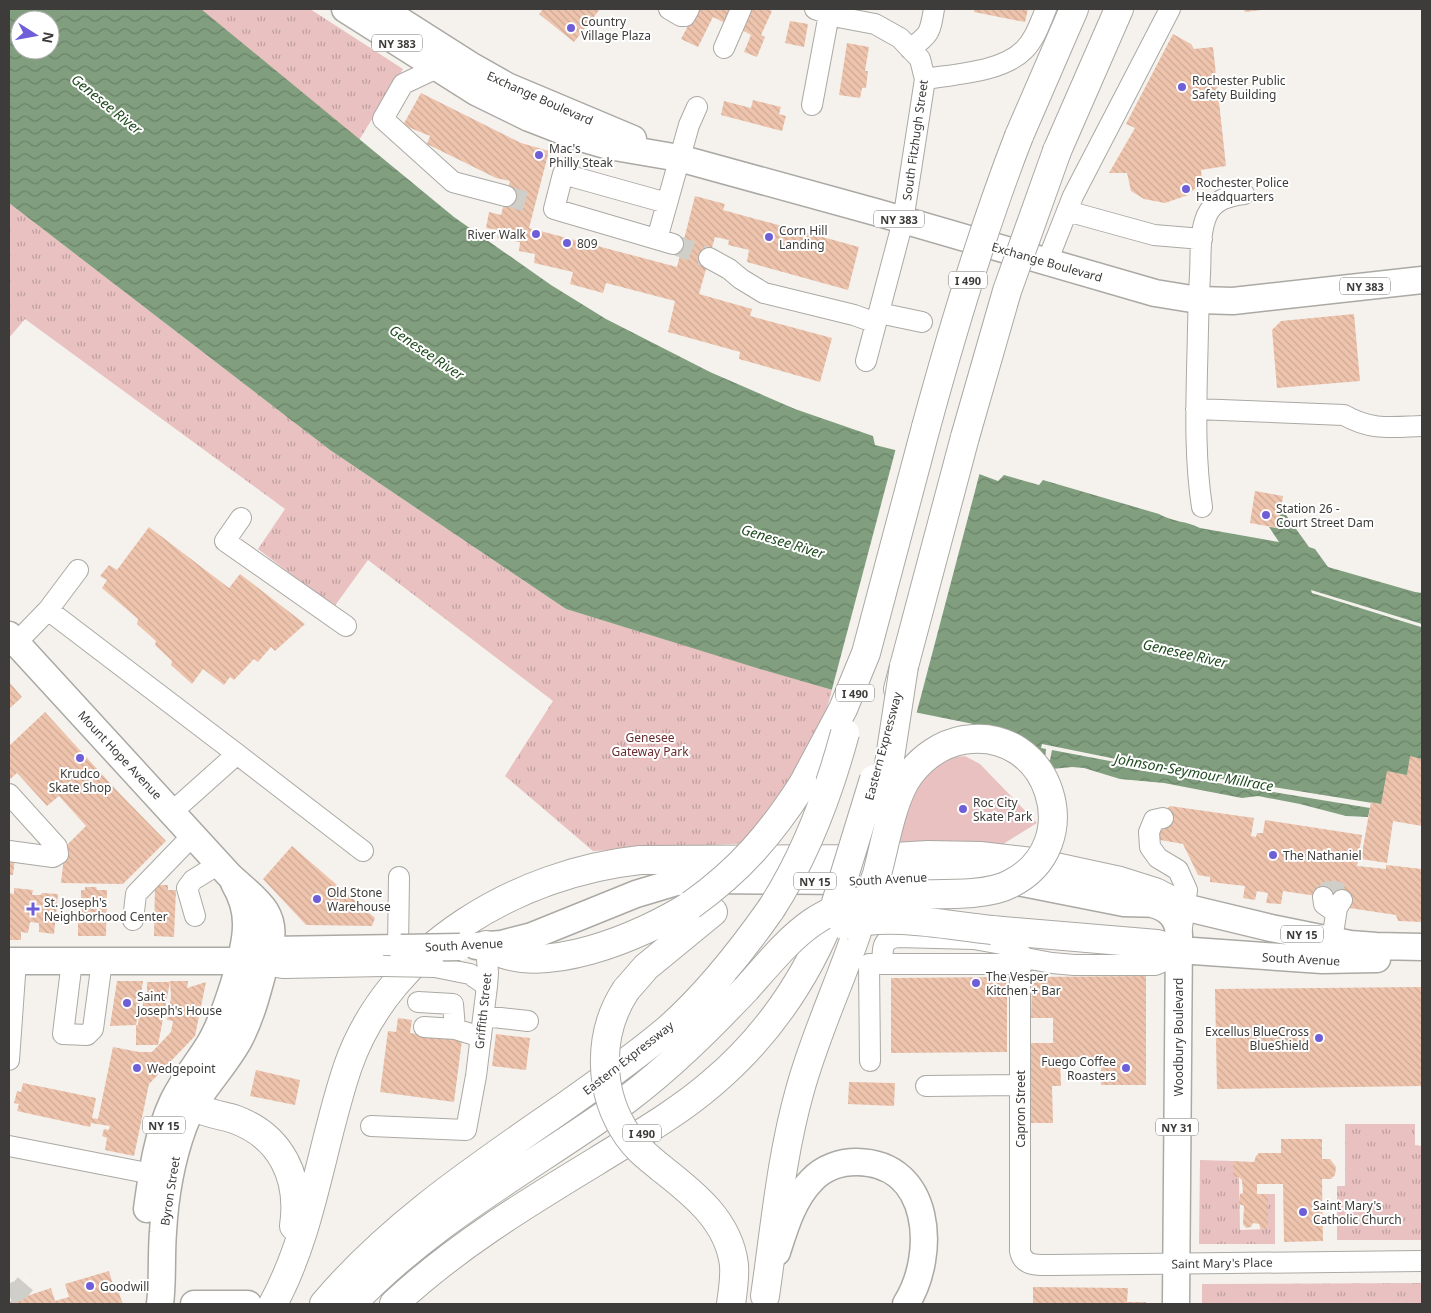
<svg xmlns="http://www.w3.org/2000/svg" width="1431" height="1313" viewBox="0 0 1431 1313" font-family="'Noto Sans',sans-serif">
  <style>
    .grass { fill: url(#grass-tufts) }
    .garden { fill: #e9c1c1 }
    .water { fill: url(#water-waves); fill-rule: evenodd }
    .pier { fill: #f5f2ed }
    .building { fill: url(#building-back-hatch) }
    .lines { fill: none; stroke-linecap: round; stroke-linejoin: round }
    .minor-tunnel { stroke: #d0cec9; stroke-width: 20; stroke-dasharray: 20 10; stroke-linecap: butt }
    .minor-casing { stroke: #aba9a4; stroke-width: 22 }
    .major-casing { stroke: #aba9a4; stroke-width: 29 }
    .highway-casing { stroke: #aba9a4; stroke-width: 30 }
    .minor { stroke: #fff; stroke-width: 20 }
    .major { stroke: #fff; stroke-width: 26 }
    .highway { stroke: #fff; stroke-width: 28 }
    .minor-bridge-casing { stroke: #aba9a4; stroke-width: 22; stroke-linecap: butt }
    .major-bridge-casing { stroke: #aba9a4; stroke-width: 29; stroke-linecap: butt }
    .highway-bridge-casing { stroke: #aba9a4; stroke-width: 30; stroke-linecap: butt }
    .minor-bridge { stroke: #fff; stroke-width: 20 }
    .major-bridge { stroke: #fff; stroke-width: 26 }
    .highway-bridge { stroke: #fff; stroke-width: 28 }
    .poi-dot { fill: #6e5ed8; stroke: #fff; stroke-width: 2 }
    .labels { text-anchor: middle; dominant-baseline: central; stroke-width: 4; stroke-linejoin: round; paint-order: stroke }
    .shield { fill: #fff; stroke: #777675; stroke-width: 1 }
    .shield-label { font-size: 11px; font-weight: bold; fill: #3d3c3a }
    .poi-label { font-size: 12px; fill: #3d3c3a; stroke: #fff; text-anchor: start }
    .street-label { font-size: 12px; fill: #3d3c3a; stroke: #fff }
    .park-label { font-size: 12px; fill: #692c2f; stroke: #fff }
    .water-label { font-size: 14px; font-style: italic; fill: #214d20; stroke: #fff }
  </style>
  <defs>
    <pattern id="grass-tufts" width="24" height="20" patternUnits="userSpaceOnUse" patternTransform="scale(1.25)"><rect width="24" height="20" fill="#e9c1c1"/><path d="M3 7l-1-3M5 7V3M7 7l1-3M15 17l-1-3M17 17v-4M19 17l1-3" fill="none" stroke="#be9e9e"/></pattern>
    <pattern id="water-waves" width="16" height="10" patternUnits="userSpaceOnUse" patternTransform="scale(1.25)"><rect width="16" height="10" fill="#819f7f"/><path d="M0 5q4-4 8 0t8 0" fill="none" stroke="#6b8369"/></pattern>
    <pattern id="building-back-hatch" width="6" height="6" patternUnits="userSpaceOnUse" patternTransform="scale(1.25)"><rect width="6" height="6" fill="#eec4ad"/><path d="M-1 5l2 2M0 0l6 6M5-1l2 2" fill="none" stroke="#cda996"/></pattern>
  </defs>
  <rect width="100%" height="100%" fill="#f5f2ed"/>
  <!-- grass -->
  <path class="grass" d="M190 9H310L403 69 356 145Z
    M9 203 330 450 566 609 832 690 821 730 751 843 593 851 505 776 553 701 368 560 334 607 258 549 285 509 25 319 9 338Z
    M1345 1124H1415V1145L1422 1146V1240H1337V1186H1345Z
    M1200 1160 1233 1161 1239 1177 1240 1230 1265 1229 1268 1226V1194H1275V1244H1199Z
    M1422 1283V1304H1202V1284Z"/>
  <!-- garden -->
  <path class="garden" d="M965 756 980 764 1037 823 1000 846 893 847 906 794 924 772 948 758Z"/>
  <!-- water -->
  <path class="water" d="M9 9H201L454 217 551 285 606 319 710 372 795 409 873 436 875 445 955 465 998 481 1004 475 1039 485 1043 480 1159 514C1172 522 1187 521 1200 528L1279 542 1269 527 1278 528 1281 508 1309 547 1315 549 1328 567 1415 592 1422 593V624L1311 590 1312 593 1421 627 1422 629V811L1148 767V761L1117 755 1116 759 1042 744 1041 748 1046 749 1045 759 1050 760 1052 750 1115 762V765L1138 770 1370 808 1368 817 1346 816 1300 804 1258 796 1242 798 1164 783 1120 779 1084 768 1072 767 1052 769 1015 737 1013 732 894 708 760 669 566 609 330 450 9 203ZM20 20H50V50H20Z"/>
  <!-- pier -->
  <path class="pier" d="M896 448 956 462 980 472 916 715 831 693Z"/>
  <!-- building -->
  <path class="building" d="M543 9H600L574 42 539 14Z
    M697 9H732L725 23 713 17 698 47 681 39Z
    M751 9H767L772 11 761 35 765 37 757 57 744 52 751 35 742 30Z
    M974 9H1028L1025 22 974 12Z
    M1244 9H1262V10L1245 12Z
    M790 21 808 24 804 47 785 43Z
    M1173 34 1191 44 1194 49 1213 47 1226 166 1201 170 1202 182 1188 195 1165 203 1144 199 1131 191 1127 173H1109L1135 128 1126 124Z
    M847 43 869 47 865 71H868L866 88H862L860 98 839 95Z
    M421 93 521 143 549 151 529 228 677 267 695 196 725 204 723 210 859 247 848 290 747 262 749 250 728 245 729 240 715 237 699 294 752 309 750 316 832 338 820 382 739 359 740 352 668 332 675 301 606 283 603 293 570 284 573 272 534 263 535 254 519 251 520 242 497 238 499 230 486 228 489 212 501 215 510 181 496 178 427 144 430 136 403 125Z
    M753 100 781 107 779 114 786 116 782 131 721 115 724 101 751 108Z
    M1354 314 1360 381 1277 388 1272 330 1281 321Z
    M1255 491 1283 496 1278 528 1250 523Z
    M149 527 229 588 240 574 305 624 275 651 271 647 258 662 254 659 234 680 230 677 224 685 203 669 192 684 171 665 172 661 155 645 156 641 137 624 138 619 102 588 107 580 100 576 109 565 117 570Z
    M9 682 22 697 9 709Z
    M45 712 120 794 166 841 123 884 61 883 65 847 86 826 59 796 47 806 17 773 9 780V746Z
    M1410 756 1422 759V826L1393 821 1387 863 1361 859 1371 802 1381 804 1387 771 1407 775Z
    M1170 806 1254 818 1251 836 1256 837 1257 833H1263L1265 820 1362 835 1357 866 1386 869V865L1422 869V922L1398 921 1396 915 1349 908 1350 901 1283 891 1281 904 1266 903 1268 893 1257 891 1255 900 1243 898 1245 886 1210 882V877L1198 875 1183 844 1155 839 1164 811Z
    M292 846 375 918 372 926 306 925 263 879Z
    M9 858 15 859 13 875H9Z
    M155 885H168V890H176L174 937 154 936Z
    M85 887H96L97 890H107L106 936H78V911L81 910V890H85Z
    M14 888 33 890 32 895H41L42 893 58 894 54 934 39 932V923L30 922 28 933 21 932V940H9V893L14 894Z
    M1146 976V1085H1101V1057H1060L1061 1086H1052L1053 1123H1029L1030 1043H1053V1018H1031L1032 977Z
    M1007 977V1052L891 1053V978Z
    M117 981H143L136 1025 110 1026Z
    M170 981H188L187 988 206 982 195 1036 149 1084 134 1156 105 1150 107 1138 102 1136 104 1129 109 1130 110 1126 91 1123 90 1127 17 1111 19 1104 14 1103 17 1091 21 1092 23 1083 96 1098 92 1118 98 1119 113 1047 139 1052H152L171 1032 173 1021 167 1020 171 997Z
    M147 982H170L158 1045H136V1025H138L139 1012H143V992H147Z
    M1422 987V1086L1217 1089 1215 989Z
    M398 1018 412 1020 410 1033 462 1040 454 1102 380 1092 388 1031 396 1032Z
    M496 1034 530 1038 526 1070 492 1066Z
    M256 1070 300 1080 295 1105 250 1096Z
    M849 1082 895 1083 894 1106 848 1104Z
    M1281 1139H1322V1159H1330L1336 1167 1335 1175 1331 1179H1322L1323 1241 1284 1242 1283 1184H1257V1194H1268V1226L1265 1229 1261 1230 1259 1224 1253 1223 1251 1227 1246 1228 1243 1224 1244 1206 1239 1204 1240 1194 1243 1193 1242 1180 1239 1177H1233V1161L1254 1162 1256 1156 1259 1153H1281Z
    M109 1271 115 1292 118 1291 123 1304H9V1302L51 1288 55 1301 69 1297 65 1284Z
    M1033 1287 1128 1288 1127 1302H1146V1304H1033Z"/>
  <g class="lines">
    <!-- minor-tunnel -->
    <path class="minor-tunnel" d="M506 196 535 204
      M673 244 709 258
      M1323 897 1328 891H1336L1340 894 1342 900
      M9 1294 20 1290 32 1276"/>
    <defs>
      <path id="minor" d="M669 9 681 16H685L689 9
        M815 9 838 17 875 24 900 38 920 59 925 79 903 221 866 361
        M724 48 741 9
        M910 49C930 34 930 33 934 9
        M437 68 403 84 383 119 453 182 506 196
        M925 79C956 74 1002 72 1024 50 1035 39 1040 23 1046 9
        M812 105 829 14
        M667 203 563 174 554 209 673 244
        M1067 211 1154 235 1202 239
        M657 239 689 125 697 107
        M709 258 729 269 741 279 764 293 854 315 876 323
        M1047 262 1073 196 1170 9
        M879 313 922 322
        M1196 409 1344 415C1372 431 1392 427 1422 426
        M1202 507C1195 461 1196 416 1197 370 1198 339 1198 307 1200 275 1201 257 1199 233 1207 215 1214 200 1228 196 1244 194
        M241 518 225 541 346 626
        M78 570 48 610 237 754
        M16 643 48 610
        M9 794 57 847 58 854 53 857 9 851
        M172 812 237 754 363 851
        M1323 897 1324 904 1331 909 1337 908 1342 900
        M195 916 187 888 193 880 219 864
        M133 920 136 894 193 835
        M1332 940 1337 908
        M398 948 399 877
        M1022 957 1020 974V1251C1023 1266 1036 1265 1050 1265L1422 1261
        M72 961 63 1034 87 1035 93 1029 102 961
        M251 963 284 968 383 966
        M883 964C882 950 881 939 898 937L974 939 1007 945 1014 948 1025 958 1052 963 1074 965H1155L1165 961 1179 950 1187 890 1178 870 1158 858 1150 847 1149 832 1154 820 1163 818
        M435 967 470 974 487 986
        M418 1002 453 1004 455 1029 481 1037
        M484 1016 528 1021
        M424 1027 455 1029
        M9 1060 16 961
        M870 1061 869 964H1020
        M926 1086 1020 1085
        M371 1126 466 1130 476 1076 487 986 488 973 486 945
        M9 1146 152 1174"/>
      <path id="major" d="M345 9 476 92 529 118 578 137 609 146 679 158 879 213 1155 293 1198 300 1233 301 1422 280
        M382 9 470 65 507 86 633 139
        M9 635 230 876C252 897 278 910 270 945 261 977 254 1013 238 1042 221 1072 195 1095 183 1128 171 1161 165 1197 163 1232 161 1256 163 1281 160 1304
        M1152 904C1169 908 1178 918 1179 935L1176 1304
        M476 946 501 944 532 936 636 894 676 882 711 880 851 881 919 877H970L1023 883 1124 903 1162 904 1184 907 1271 928 1350 944 1376 946 1422 947
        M1179 950 1322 960 1377 959
        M9 961H240L251 954 269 950 401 948
        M147 1209C152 1173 157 1135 173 1101 183 1080 198 1063 210 1043 224 1019 247 951 246 923 246 909 241 895 234 883
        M777 1252C785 1227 793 1199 812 1180 823 1168 840 1162 857 1162 932 1163 937 1255 906 1304
        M194 1304H248"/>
      <path id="highway" d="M1019 136 1074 9
        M1057 151 1119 9
        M898 689 965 437
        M803 784 843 709 866 653 926 427
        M992 930 1157 944 1179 950
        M486 945C537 982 644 935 691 905
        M626 990 646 967 713 912
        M185 1079 184 1094C191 1112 218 1114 234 1119 281 1136 301 1177 294 1226
        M661 1168C693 1193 729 1221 734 1265 735 1278 733 1291 731 1304
        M765 1296C775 1228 781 1157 800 1090 815 1035 840 983 858 929
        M273 1304C313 1230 321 1145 348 1066 390 946 519 873 640 860L860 859 928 855 980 856 1032 862 1120 881 1155 892 1184 907
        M324 1304C392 1223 481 1165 567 1105 601 1081 635 1057 667 1030 707 995 740 953 771 909
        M352 1304C431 1220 533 1167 626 1100 670 1067 708 1029 746 989
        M394 1304C455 1247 524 1205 595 1162 635 1137 676 1114 711 1084 767 1037 808 976 834 909"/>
    </defs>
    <!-- minor casing -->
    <use href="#minor" class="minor-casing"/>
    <!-- major casing -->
    <use href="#major" class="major-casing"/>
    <!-- highway casing -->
    <use href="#highway" class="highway-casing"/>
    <!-- minor -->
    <use href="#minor" class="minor"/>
    <!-- major -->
    <use href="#major" class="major"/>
    <!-- highway -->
    <use href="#highway" class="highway"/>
    <defs>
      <path id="minor-bridge" d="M383 966 435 967"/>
      <path id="major-bridge" d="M401 948 460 947"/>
      <path id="highway-bridge" d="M926 427C953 328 982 231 1019 136
        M965 437 1007 291 1057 151
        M882 810 904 666
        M691 905C740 870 771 834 803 784
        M771 909C806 855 828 796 845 733
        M834 909 874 779
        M844 925C891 913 944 925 992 930
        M746 989C794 935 814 906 890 895 924 892 982 899 1010 884 1089 845 1050 725 963 740 942 744 923 757 910 774 892 798 885 845 877 874L858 929
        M626 990C597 1034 598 1093 628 1136 637 1149 649 1158 661 1168"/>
    </defs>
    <!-- minor-bridge casing -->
    <use href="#minor-bridge" class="minor-bridge-casing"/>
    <!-- major-bridge casing -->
    <use href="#major-bridge" class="major-bridge-casing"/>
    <!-- highway-bridge casing -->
    <use href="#highway-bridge" class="highway-bridge-casing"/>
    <!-- minor-bridge -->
    <use href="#minor-bridge" class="minor-bridge"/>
    <!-- major-bridge -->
    <use href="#major-bridge" class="major-bridge"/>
    <!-- highway-bridge -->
    <use href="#highway-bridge" class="highway-bridge"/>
  </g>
  <!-- markers -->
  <g class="poi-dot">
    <circle cx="571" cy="28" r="5"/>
    <circle cx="1182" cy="87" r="5"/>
    <circle cx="539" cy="155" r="5"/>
    <circle cx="1186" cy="189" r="5"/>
    <circle cx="536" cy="234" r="5"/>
    <circle cx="769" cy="237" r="5"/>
    <circle cx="567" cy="243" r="5"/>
    <circle cx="1266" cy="515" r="5"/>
    <circle cx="80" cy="758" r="5"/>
    <circle cx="963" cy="809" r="5"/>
    <circle cx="1273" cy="855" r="5"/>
    <circle cx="317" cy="899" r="5"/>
    <path d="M30.5 901.5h5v5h5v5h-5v5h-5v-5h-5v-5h5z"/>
    <circle cx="976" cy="983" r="5"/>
    <circle cx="127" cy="1003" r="5"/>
    <circle cx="1319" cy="1038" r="5"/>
    <circle cx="137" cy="1068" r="5"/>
    <circle cx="1126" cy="1068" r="5"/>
    <circle cx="1303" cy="1212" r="5"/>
    <circle cx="90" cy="1286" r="5"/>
  </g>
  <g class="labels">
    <!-- shield labels -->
    <g class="shield">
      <rect x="372" y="34.5" width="50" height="17" rx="4"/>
      <rect x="874" y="210.5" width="50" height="17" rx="4"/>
      <rect x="949" y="271.5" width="38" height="17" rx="4"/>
      <rect x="1340" y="277.5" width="50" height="17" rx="4"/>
      <rect x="836" y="684.5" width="38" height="17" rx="4"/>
      <rect x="794" y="872.5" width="42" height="17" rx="4"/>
      <rect x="1281" y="925.5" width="42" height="17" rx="4"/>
      <rect x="143" y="1116.5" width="42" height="17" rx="4"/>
      <rect x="1156" y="1118.5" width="42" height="17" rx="4"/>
      <rect x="623" y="1124.5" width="38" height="17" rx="4"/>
    </g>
    <g class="shield-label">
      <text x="397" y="43">NY 383</text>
      <text x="899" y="219">NY 383</text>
      <text x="968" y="280">I 490</text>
      <text x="1365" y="286">NY 383</text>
      <text x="855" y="693">I 490</text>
      <text x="815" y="881">NY 15</text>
      <text x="1302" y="934">NY 15</text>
      <text x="164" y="1125">NY 15</text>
      <text x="1177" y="1127">NY 31</text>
      <text x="642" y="1133">I 490</text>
    </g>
    <!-- poi labels -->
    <g class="poi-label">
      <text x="581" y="21">Country<tspan x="581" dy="14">Village Plaza</tspan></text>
      <text x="1192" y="80">Rochester Public<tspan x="1192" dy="14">Safety Building</tspan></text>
      <text x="549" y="148">Mac's<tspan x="549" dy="14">Philly Steak</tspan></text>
      <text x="1196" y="182">Rochester Police<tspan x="1196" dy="14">Headquarters</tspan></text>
      <text x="779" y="230">Corn Hill<tspan x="779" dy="14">Landing</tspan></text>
      <text x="526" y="234" text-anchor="end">River Walk</text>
      <text x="577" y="243">809</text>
      <text x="1276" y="508">Station 26 -<tspan x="1276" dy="14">Court Street Dam</tspan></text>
      <text x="80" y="773" text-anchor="middle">Krudco<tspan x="80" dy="14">Skate Shop</tspan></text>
      <text x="973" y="802">Roc City<tspan x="973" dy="14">Skate Park</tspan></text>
      <text x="1283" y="855">The Nathaniel</text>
      <text x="327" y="892">Old Stone<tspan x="327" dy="14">Warehouse</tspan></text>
      <text x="44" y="902">St. Joseph's<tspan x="44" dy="14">Neighborhood Center</tspan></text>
      <text x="986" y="976">The Vesper<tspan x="986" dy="14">Kitchen + Bar</tspan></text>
      <text x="137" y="996">Saint<tspan x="137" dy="14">Joseph's House</tspan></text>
      <text x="1309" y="1031" text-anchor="end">Excellus BlueCross<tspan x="1309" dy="14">BlueShield</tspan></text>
      <text x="1116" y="1061" text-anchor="end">Fuego Coffee<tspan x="1116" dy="14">Roasters</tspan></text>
      <text x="147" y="1068">Wedgepoint</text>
      <text x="1313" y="1205">Saint Mary's<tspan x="1313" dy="14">Catholic Church</tspan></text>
      <text x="100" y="1286">Goodwill</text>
    </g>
    <!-- street labels -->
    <g class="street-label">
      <text transform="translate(540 98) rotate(24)">Exchange Boulevard</text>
      <text transform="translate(915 140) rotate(-82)">South Fitzhugh Street</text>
      <text transform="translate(1047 262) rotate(16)">Exchange Boulevard</text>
      <text transform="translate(883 746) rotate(-75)">Eastern Expressway</text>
      <text transform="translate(120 755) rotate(47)">Mount Hope Avenue</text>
      <text transform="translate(888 879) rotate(-3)">South Avenue</text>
      <text transform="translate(464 945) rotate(-3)">South Avenue</text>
      <text transform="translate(1301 959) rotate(3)">South Avenue</text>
      <text transform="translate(483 1011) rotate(-84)">Griffith Street</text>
      <text transform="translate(1178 1037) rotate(-90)">Woodbury Boulevard</text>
      <text transform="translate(628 1058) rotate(-38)">Eastern Expressway</text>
      <text transform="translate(1020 1109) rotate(-90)">Capron Street</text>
      <text transform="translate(170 1191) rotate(-81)">Byron Street</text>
      <text transform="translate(1222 1263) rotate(-1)">Saint Mary's Place</text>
    </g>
    <!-- park labels -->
    <g class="park-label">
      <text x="650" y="737">Genesee<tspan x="650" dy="14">Gateway Park</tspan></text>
    </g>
    <!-- water labels -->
    <g class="water-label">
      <text transform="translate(107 104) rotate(39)">Genesee River</text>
      <text transform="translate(427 352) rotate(34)">Genesee River</text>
      <text transform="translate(783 541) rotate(17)">Genesee River</text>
      <text transform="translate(1185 653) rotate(13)">Genesee River</text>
      <text transform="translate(1194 772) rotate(10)">Johnson-Seymour Millrace</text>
    </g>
  </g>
  <!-- border -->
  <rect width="1431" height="1313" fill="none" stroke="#3d3c3a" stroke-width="20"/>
  <!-- north arrow -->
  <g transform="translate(35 35) rotate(101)"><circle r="24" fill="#ffffff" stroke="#b1b1b0"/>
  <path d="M0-4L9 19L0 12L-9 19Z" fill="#6e5ed8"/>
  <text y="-8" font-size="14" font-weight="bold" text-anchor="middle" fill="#3d3c3a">N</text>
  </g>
</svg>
